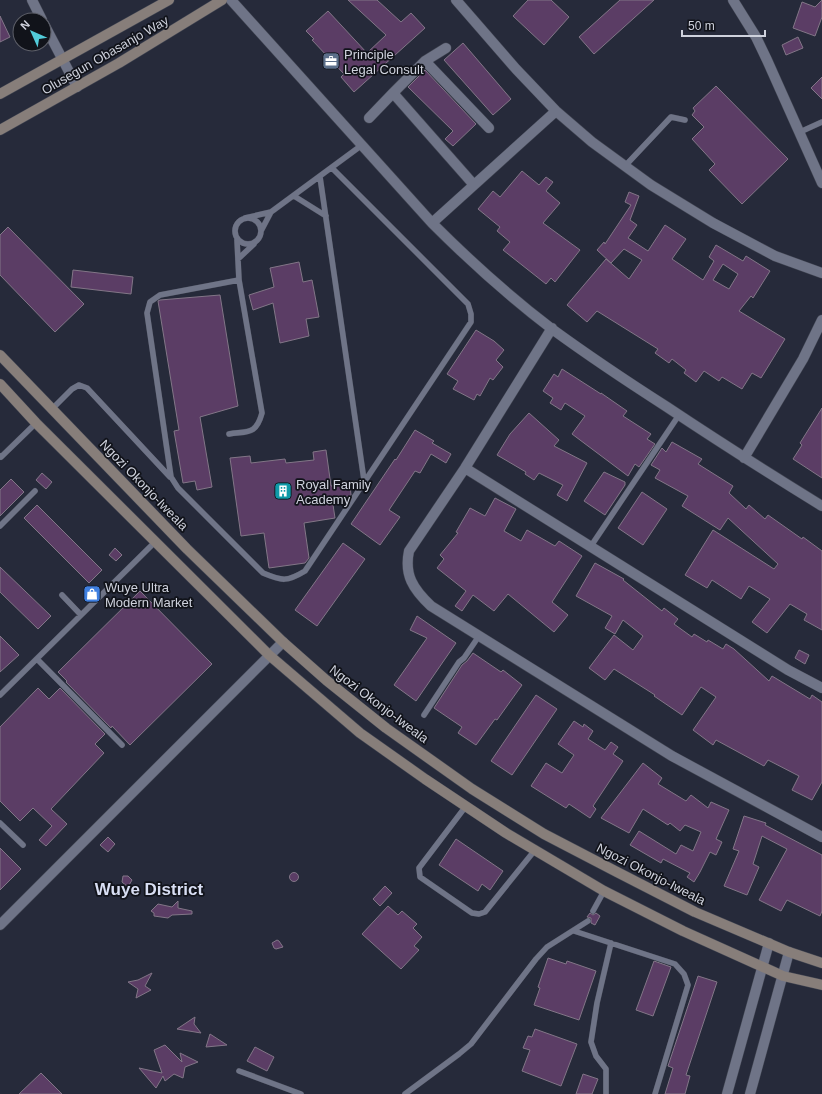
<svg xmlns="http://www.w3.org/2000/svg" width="822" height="1094" viewBox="0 0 822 1094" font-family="Arial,sans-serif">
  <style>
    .building { fill: #5b3d65; stroke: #827687; fill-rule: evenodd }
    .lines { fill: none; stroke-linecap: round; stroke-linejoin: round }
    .lane-casing { stroke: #414552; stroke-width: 6 }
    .street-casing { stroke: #414552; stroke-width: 11 }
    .secondary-casing { stroke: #414552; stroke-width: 11 }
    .lane { stroke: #6f7487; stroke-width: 5.5 }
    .street { stroke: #6f7487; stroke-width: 10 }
    .secondary { stroke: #877e7a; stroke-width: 10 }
    .labels { text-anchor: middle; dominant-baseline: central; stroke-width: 3.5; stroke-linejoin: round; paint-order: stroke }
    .poi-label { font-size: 13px; fill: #cfd2dd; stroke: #11131a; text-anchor: start }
    .street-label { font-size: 13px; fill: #cfd2dd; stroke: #11131a }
    .district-label { font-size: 17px; font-weight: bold; fill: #d8def3; stroke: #11131a }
  </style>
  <rect width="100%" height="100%" fill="#262a3a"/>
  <!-- building -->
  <path class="building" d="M348 0H377L401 22 411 13 425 28 354 92 341 77 344 74 312 40 314 39 306 31 328 11 367 53 386 35Z
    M528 0H551L569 17 544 45 513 16Z
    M620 0H654L594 54 579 37Z
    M822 0V17L815 36 793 28 802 2 815 7Z
    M0 16 10 37 0 42Z
    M798 37 803 48 786 55 782 45Z
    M463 43 511 99 493 115 444 60Z
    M425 70 476 124 453 146 445 139 453 131 408 87Z
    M822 77V99L811 88Z
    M716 86 788 159 742 204 709 170 715 164 692 139 704 127 692 115 695 111 693 108Z
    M522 171 539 185 546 177 553 182 546 191 560 203 543 223 580 250 555 282 551 278 546 284 503 250 510 242 497 231 500 227 478 209 493 191 500 197Z
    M629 192 639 196 630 220 637 225 628 238 648 251 665 225 686 239 672 259 703 280 714 261 709 257 716 245 743 261 746 256 770 271 753 298 751 296 739 311 785 339 761 378 752 373 742 389 722 377 719 381 704 371 696 382 684 373 686 370 672 359 669 363 655 353 658 349 597 311 587 322 567 305 606 259 629 279 642 260 624 249 611 263 597 250 604 242 605 244 631 205 625 202ZM723 264 738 274 729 289 713 280Z
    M8 227 84 304 55 332 0 275V235Z
    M299 262 303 282 312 280 319 317 306 319 309 336 280 343 273 303 253 310 249 295 274 287 270 268Z
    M73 270 133 277 131 294 71 287Z
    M220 295 238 406 200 417 212 487 197 490 195 481 183 483 174 431 179 430 158 301 160 300Z
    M476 330 494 341 504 350 496 360 503 367 493 380 490 378 480 396 477 394 474 400 453 389 458 381 447 374Z
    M562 369 601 394V393L627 411 623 416 651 434 647 439 655 444 639 467 635 464 628 476 572 434 585 416 565 403 561 410 550 403 553 398 543 391 554 374 558 377Z
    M822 408V478L793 459 802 445 800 443Z
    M529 413 559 440 554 446 587 463 567 501 557 495 563 485 539 473 534 480 525 474 526 472 497 455 510 434Z
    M415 430 434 441 432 443 451 454 446 463 431 454 420 473 415 471 389 510 400 517 380 545 351 524 395 459 396 460Z
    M672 442 702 459 698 464 733 486 729 493 746 509 749 505 765 519 768 515 802 539 803 537 822 551V630L804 620 807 614 790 604 767 633 752 622 770 599 749 586 741 599 712 580 707 588 685 575 713 530 774 569 778 564 728 518 720 530 682 506 688 496 655 478 660 470 651 465 662 448 666 452Z
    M326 450 331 486 350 485 351 495 350 496 332 498 335 518 304 523 309 558 305 563 269 568 264 533 241 536 230 458 250 456 251 463 285 459 286 463 314 460 313 452Z
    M604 472 625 482V485L605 515 584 501Z
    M42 473 52 482 46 489 36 480Z
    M11 479 24 492 0 516V490Z
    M642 492 667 509 643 545 618 528Z
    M495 498 516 509 504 531 521 541 527 530 555 546 559 541 582 556 552 602 568 615 554 632 508 594 494 611 473 595 462 611 455 606 466 591 437 568 444 559 440 555 458 533 456 532 470 508 485 516Z
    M37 505 102 570 89 583 24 518Z
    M343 543 365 559 317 626 295 610Z
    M115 548 122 555 116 561 109 555Z
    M595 563 624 579 623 580 662 611 664 608 678 619 674 624 692 637 694 634 707 642 708 640 723 649 726 644 734 649 769 681 772 676 810 699 812 695 822 702V782L812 800 792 790 799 776 768 760 764 766 716 740 713 745 693 730 716 697 701 687 682 715 654 696 655 695 614 669 605 680 589 668 614 635 633 650 643 636 623 620 615 634 605 628 612 616 576 596Z
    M0 567 51 616 38 629 0 592Z
    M140 591 212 664 130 745 112 726 111 728 66 682 67 681 58 672Z
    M417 616 456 643 416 701 394 685 427 638 410 630Z
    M0 636 19 655 0 672Z
    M799 650 809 655 805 664 795 658Z
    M473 653 501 672 503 670 522 685 497 720 495 719 476 745 458 733 462 727 434 708 462 665 467 661Z
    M38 688 49 699 60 688 105 734 95 744 104 753 51 809 67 824 46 846 39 840 52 826 33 808 20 821 0 801V727Z
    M536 695 557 709 512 775 491 761Z
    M574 721 583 727 584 724 593 731 588 739 605 750 611 742 618 747 613 754 623 761 593 806 596 809 590 818 569 804 566 808 531 786 546 763 562 773 574 755 558 744Z
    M643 763 662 778 658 784 686 801 691 795 708 808 711 802 729 810 716 839 722 842 716 855 710 852 700 872 694 882 687 877 690 873 663 859 661 863 630 845 639 831 676 854 681 845 693 851 701 832 685 825 680 831 670 823 668 825 643 809 629 833 601 818Z
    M744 816 766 823 765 825 822 855V911L820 916 787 900 781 911 759 900 787 849 762 836 753 864 759 867 747 895 724 886 739 851 733 849Z
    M108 837 115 844 108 852 100 845Z
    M456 839 503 871 490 890 482 884 478 891 439 865Z
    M0 848 21 869 0 890Z
    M289.5 877a4.5 4.5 0 1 1 9 0a4.5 4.5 0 1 1-9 0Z
    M123 876H128L132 880 128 887 122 882Z
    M385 886 392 893 380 906 373 899Z
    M178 901V908L192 911V914L172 915 168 918 154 916V913L151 911 158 904 172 907Z
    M388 906 398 915 402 911 417 924 413 928 422 937 414 946 419 950 401 969 362 934Z
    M590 913 593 915 596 913 600 916 595 925 591 923V918L587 917Z
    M277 940 279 941 283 947 276 949 274 948 272 943Z
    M548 958 566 964 567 961 596 971 579 1020 534 1005 540 988 538 987Z
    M654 961 671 967 653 1016 636 1010Z
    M152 973 145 986 151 990 136 998 138 989 128 982 138 980Z
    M698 976 717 982 686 1075 690 1076 685 1094H665L673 1068 668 1066Z
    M195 1017 194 1024 201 1033 177 1029Z
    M535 1029 577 1044 561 1086 522 1071 530 1050 523 1048 528 1036 532 1037Z
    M210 1034 227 1045 206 1047Z
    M165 1045 182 1062 180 1053 198 1062 185 1067 183 1078 174 1074 165 1081 163 1076 156 1088 139 1068 162 1073 154 1050Z
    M255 1047 274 1057 267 1071 247 1061Z
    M41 1073 62 1094H19Z
    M583 1074 598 1079 592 1094H576Z"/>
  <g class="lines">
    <defs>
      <path id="lane" d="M800 132 822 122
        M625 166 671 117 685 120
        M320 177 364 480
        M294 196 326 216
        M235 231a13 13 0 1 1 26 0a13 13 0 1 1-26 0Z
        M245 218 271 212 362 145
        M261 231 271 212
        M238 259 254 244
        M239 280 160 295 150 302 147 313 171 477 178 488 263 573C282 581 287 582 305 571L471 322V314L468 304 332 168
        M52 409 72 389 79 385 87 388 170 477
        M229 434C248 431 256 435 262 413L239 280 237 240
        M0 456 1 457 36 423
        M0 526 35 491
        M591 546 679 415
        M62 595 81 615
        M37 659 122 745
        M0 695 155 542
        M424 715 459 662 464 658 479 636
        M466 806 419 868 420 877 472 913 479 914 485 912 535 850
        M0 823 23 845
        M593 911 604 891
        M574 931 675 964 684 974 688 985 655 1094
        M239 1071 301 1094
        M405 1094 459 1054 471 1044 536 959 547 947 588 921
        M606 1094V1069L596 1056 591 1042 597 1003 611 943"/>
      <path id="street" d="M32 0 42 20
        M231 0 432 223C469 260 510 297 552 329 589 356 628 382 667 407 718 441 770 474 822 506
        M456 0 516 69 556 111 592 142 651 185 713 223 775 256 822 273
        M733 0 756 37 767 60 822 183
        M44 24 77 87
        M425 61 489 128
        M393 93 425 61 446 48
        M369 118 393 93 474 185
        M432 223 556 111
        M552 328 465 468 409 551C404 575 413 589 431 606L672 756 822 837
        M744 458 803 359 822 320
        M465 468 788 670 822 688
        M0 925 283 642
        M727 1094 769 943
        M750 1094 789 952"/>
      <path id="secondary" d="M0 94 169 0
        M0 130 119 63 222 0
        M0 355 187 549 283 642 326 680 386 728 472 789 544 834 617 872 695 912 789 952 822 963
        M0 384 36 423 269 655 360 733 425 779 506 833 604 891 683 931 783 976 822 985"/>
    </defs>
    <!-- lane casing -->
    <use href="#lane" class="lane-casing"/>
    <!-- street casing -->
    <use href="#street" class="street-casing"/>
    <!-- secondary casing -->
    <use href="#secondary" class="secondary-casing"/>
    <!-- lane -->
    <use href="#lane" class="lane"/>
    <!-- street -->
    <use href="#street" class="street"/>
    <!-- secondary -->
    <use href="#secondary" class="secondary"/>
  </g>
  <!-- icons -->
  <defs>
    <symbol id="office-square" viewBox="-11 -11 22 22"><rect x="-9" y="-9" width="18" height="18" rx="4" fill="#5c6f8a" stroke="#11131a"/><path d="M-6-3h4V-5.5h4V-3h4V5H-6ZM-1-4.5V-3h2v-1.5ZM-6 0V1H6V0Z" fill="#fff"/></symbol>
    <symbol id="building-square" viewBox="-11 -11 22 22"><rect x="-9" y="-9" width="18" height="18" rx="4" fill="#0f9aa8" stroke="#11131a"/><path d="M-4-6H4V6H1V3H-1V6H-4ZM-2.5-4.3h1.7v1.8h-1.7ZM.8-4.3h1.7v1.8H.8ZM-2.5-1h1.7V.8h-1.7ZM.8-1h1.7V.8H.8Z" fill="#fff"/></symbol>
    <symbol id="shop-square" viewBox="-11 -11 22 22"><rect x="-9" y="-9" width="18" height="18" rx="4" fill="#3f7fe0" stroke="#11131a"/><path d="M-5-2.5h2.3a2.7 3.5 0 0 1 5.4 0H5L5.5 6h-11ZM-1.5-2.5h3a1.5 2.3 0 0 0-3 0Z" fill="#fff"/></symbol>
  </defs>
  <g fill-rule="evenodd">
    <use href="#office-square" x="321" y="51" width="20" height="20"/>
    <use href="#building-square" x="273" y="481" width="20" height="20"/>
    <use href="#shop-square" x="82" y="584" width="20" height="20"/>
  </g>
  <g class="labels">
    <!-- poi labels -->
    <g class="poi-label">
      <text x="344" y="54">Principle<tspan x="344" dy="15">Legal Consult</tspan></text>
      <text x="296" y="484">Royal Family<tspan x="296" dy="15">Academy</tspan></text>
      <text x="105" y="587">Wuye Ultra<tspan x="105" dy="15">Modern Market</tspan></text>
    </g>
    <!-- street labels -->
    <g class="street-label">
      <text transform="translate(105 55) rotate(-30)">Olusegun Obasanjo Way</text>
      <text transform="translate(144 485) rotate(46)">Ngozi Okonjo-Iweala</text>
      <text transform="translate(379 704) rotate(37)">Ngozi Okonjo-Iweala</text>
      <text transform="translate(651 874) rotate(27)">Ngozi Okonjo-Iweala</text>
    </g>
    <!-- district labels -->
    <g class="district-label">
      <text x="149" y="889">Wuye District</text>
    </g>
  </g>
  <!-- north arrow -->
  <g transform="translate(32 32) rotate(315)"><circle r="19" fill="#11131a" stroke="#5d5f68"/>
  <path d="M0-3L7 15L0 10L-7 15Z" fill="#52cbd9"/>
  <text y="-6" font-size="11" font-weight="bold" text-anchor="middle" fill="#cfd2dd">N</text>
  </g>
  <!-- scale -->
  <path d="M682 30v6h83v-6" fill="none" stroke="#cfd2dd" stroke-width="2"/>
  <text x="688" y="30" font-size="12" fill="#cfd2dd" stroke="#11131a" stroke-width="3" paint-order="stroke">50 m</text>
</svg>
